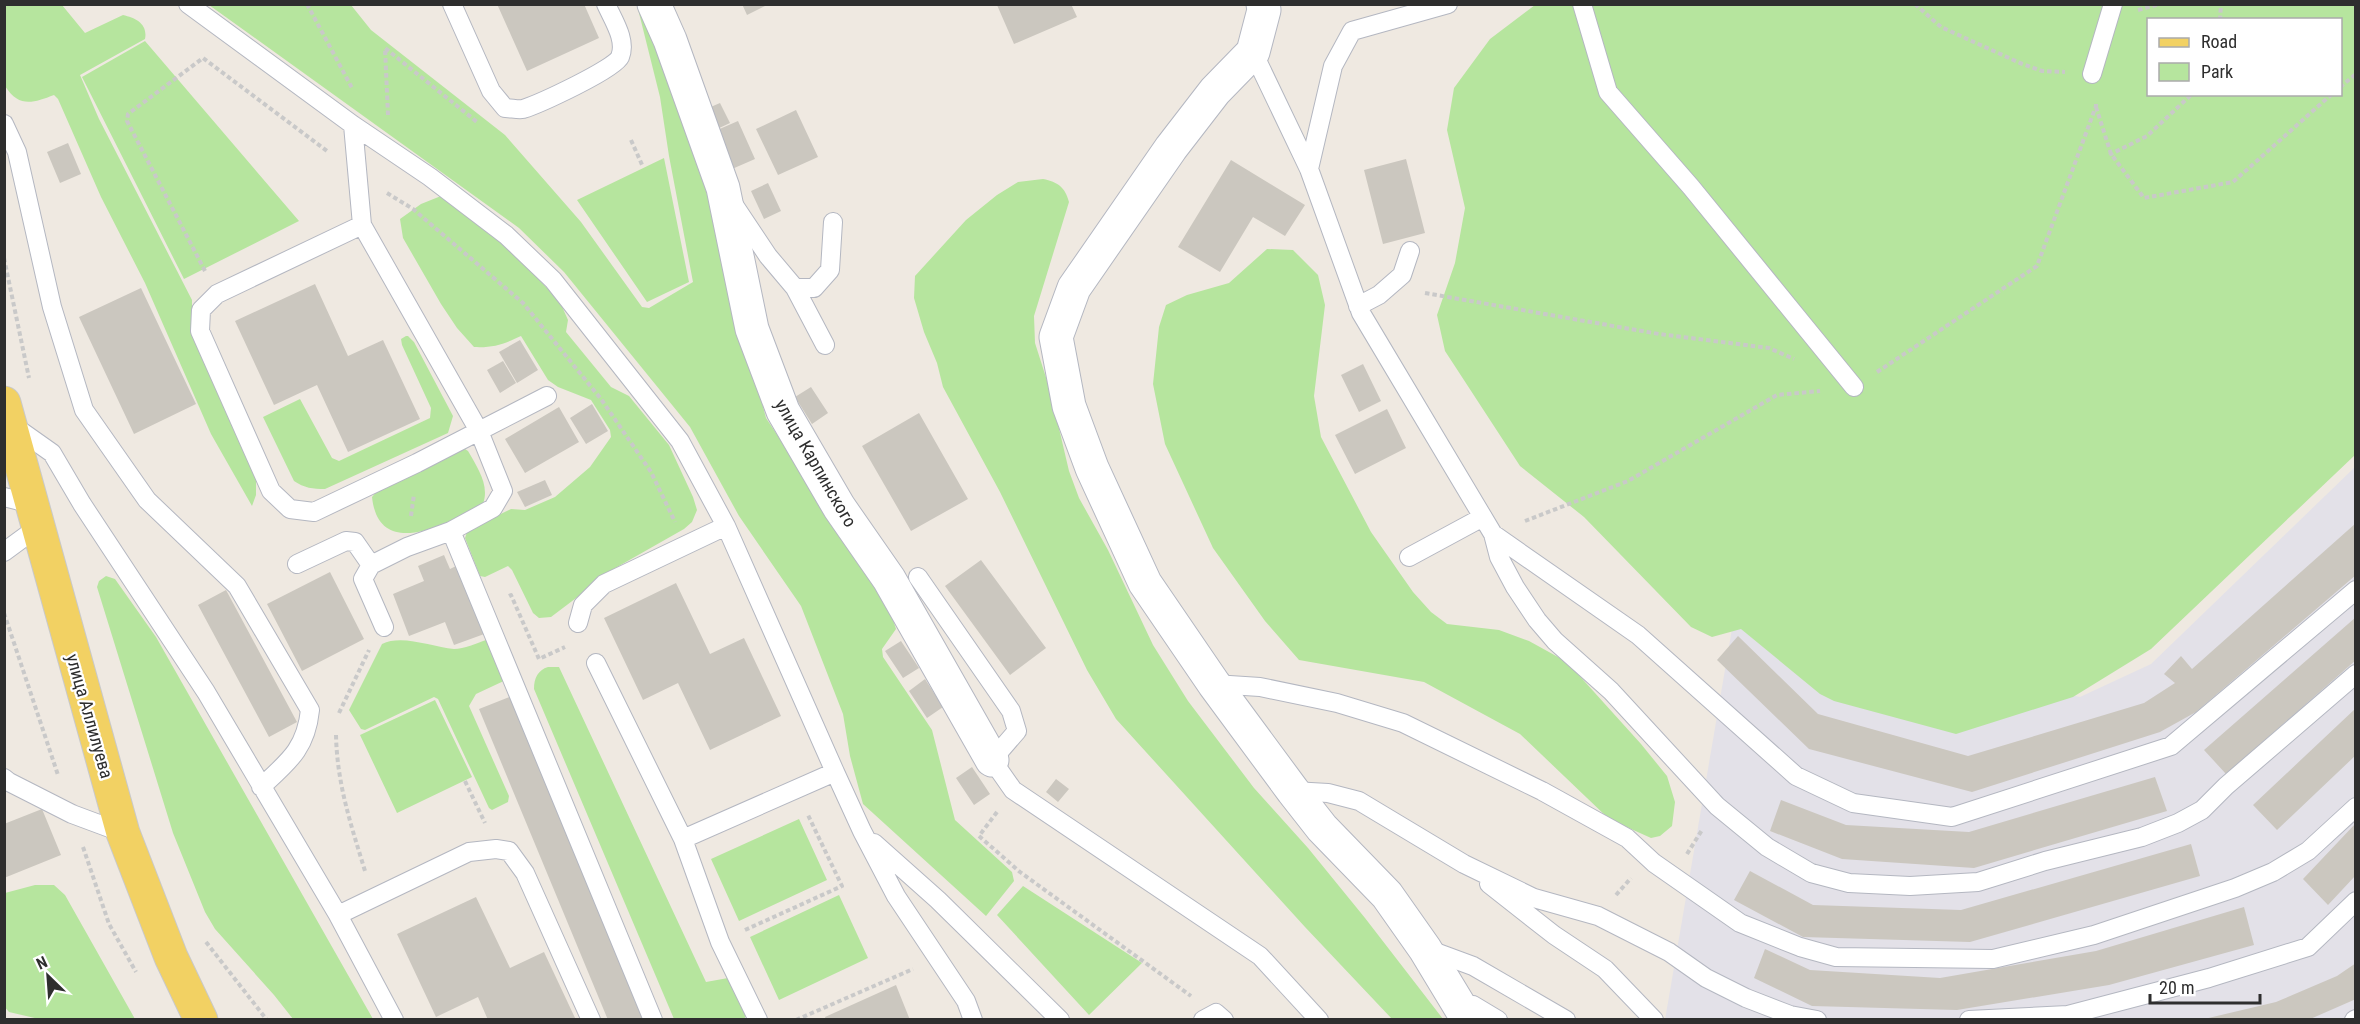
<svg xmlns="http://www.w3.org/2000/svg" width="2360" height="1024" viewBox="0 0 2360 1024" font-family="'Roboto Condensed',sans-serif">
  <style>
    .industrial { fill: #e3e1e8 }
    .green { fill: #b6e59e; fill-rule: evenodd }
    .building { fill: #cbc7bf }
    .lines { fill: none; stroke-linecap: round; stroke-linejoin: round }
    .service-casing { stroke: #b4b7c1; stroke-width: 20 }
    .minor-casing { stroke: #b4b7c1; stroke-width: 35 }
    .primary-casing { stroke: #c9c9c9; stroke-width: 35 }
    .path { stroke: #c9c9c9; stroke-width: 4; stroke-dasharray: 4.5 3; stroke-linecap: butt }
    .service { stroke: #fff; stroke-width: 18 }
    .minor { stroke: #fff; stroke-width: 33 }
    .primary { stroke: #f2d163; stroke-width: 33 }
    .labels { text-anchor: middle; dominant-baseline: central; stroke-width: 4.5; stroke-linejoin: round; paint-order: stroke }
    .street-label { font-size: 18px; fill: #2e2e2e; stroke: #fff }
  </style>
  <rect width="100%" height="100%" fill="#efe9e1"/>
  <!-- industrial -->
  <path class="industrial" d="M2355 467V1019L1665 1020 1733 623 2080 697 2151 664Z"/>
  <!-- green -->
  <path class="green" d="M4 5H62L85 33 123 15C136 18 148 24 145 39L80 75 99 119 192 300V316L256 475V495L252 506 211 434 145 283 101 197 58 99 54 95C33 103 19 108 5 86Z
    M209 5H351L371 30 505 135 581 222 642 307 649 308 693 282 669 156 660 97 637 5H648L696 153 766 418 887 601 896 629 882 649 883 657 932 730 955 820 1012 872 1014 881 986 916 863 804 850 756 843 714 801 606 739 516 690 427 564 272 519 228Z
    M1535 5H2355V455L2151 649 2073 697 1956 734 1834 701 1820 694 1741 629 1712 637 1691 627 1584 517 1520 466 1445 351 1437 315 1455 263 1465 208 1447 130 1454 88 1490 39ZM2148 20H2340V94H2148Z
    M145 41 299 221 184 279 82 77Z
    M664 158 689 282 647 302 577 200Z
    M1043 179C1058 182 1065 187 1069 202L1034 316 1035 343 1050 390 1069 471 1079 498 1108 550 1153 645 1188 701 1254 788 1308 848 1365 918 1443 1019H1392L1305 927 1116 719 1087 670 1000 492 943 387 937 363 924 332 914 298 915 276 966 220 997 195 1018 182Z
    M441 196 503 241 560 302 568 320 566 332 611 387 629 396 669 445 693 497 697 510 692 522 684 529 603 575 596 583 551 617 539 618 533 613 512 570 508 566 485 577 480 576 465 538 467 532 480 524 511 509 525 510 555 497 590 467 611 437 610 430 591 400 558 387 548 380 521 336C504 344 493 348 474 347L457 328 441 304 403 238 400 219 421 204Z
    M1267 249 1293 250 1318 275 1325 305 1314 396 1321 437 1371 532 1413 592 1431 612 1447 624 1499 630 1529 641 1567 662 1641 744 1667 776 1675 802 1672 826 1660 836 1651 838 1609 819 1520 734 1424 682 1299 660 1265 621 1213 548 1165 444 1153 384 1159 327 1166 305 1187 295 1229 283Z
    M406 336H408L414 342 453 416 448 433 325 489C313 489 304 488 294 481L263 417 300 399 332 458 339 461 430 418 431 408 402 345 401 339Z
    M465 449 468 451C477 467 490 485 483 504 449 523 379 562 372 497L378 490Z
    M106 576 115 579 156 637 373 1019H293L274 995 215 929 205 912 173 833 97 587 99 581Z
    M486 640 508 679 476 694 469 706 509 796 508 802 492 810 489 808 438 699 434 697 365 730 361 729 349 710 382 644C402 634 432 647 454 649 464 649 477 643 486 640Z
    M548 667H559L706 982 728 978 748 1013 744 1019H674L534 689C534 678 538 670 548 667Z
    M435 700 472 777 397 813 360 735Z
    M799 819 827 880 739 921 711 859Z
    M35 885H54L65 895 135 1019H39L9 1012 4 1006 5 893Z
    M1023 886 1142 963 1089 1015 997 915Z
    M839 895 868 958 779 1000 750 937Z"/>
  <!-- building -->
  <path class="building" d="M497 4H584L599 38 527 71Z
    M742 4H769L747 15Z
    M1071 4 1077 17 1014 44 997 5Z
    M720 103 730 123 715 130 706 109Z
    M796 110 818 157 778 175 756 129Z
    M738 121 755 159 732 169 715 131Z
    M68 143 81 174 60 183 47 152Z
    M1406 159 1425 233 1383 244 1364 170Z
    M1231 160 1305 205 1285 236 1253 217 1220 272 1178 247Z
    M768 183 781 211 764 219 751 191Z
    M315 284 348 356 383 340 420 419 348 452 317 385 274 405 235 321Z
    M141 288 196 404 134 434 79 317Z
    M520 340 538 370 517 383 499 352Z
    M503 361 516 383 500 393 487 370Z
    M1363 364 1381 401 1359 412 1341 375Z
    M811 387 828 413 812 424 795 397Z
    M592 404 608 431 586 444 570 418Z
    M559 407 579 442 525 473 505 439Z
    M1387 409 1406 448 1355 474 1335 435Z
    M919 413 968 499 911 531 862 446Z
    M545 480 552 495 525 507 517 492Z
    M2356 523V575L2196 712 2160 732 1972 792 1809 749 1717 660 1738 636 1818 714 1968 756 2144 703 2175 683 2164 674 2181 656 2192 669Z
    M444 555 450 569 460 564 487 633 454 645 445 622 409 636 393 594 424 581 418 566Z
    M981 560 1046 648 1010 675 945 586Z
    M330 572 364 639 302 671 267 604Z
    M676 583 710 654 744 638 781 716 710 750 678 683 643 700 604 618Z
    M226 590 297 722 269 737 198 605Z
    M2356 617V660L2226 774 2204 750Z
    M901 641 919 668 903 678 885 651Z
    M925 679 943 707 927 718 909 691Z
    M512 696 647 1020H608L479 709Z
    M2356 708V755L2277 830 2253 805Z
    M972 767 990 794 974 805 956 778Z
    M2155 777 2167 811 1974 868 1842 859 1770 831 1781 800 1846 825 1969 832Z
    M1056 779 1069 789 1058 802 1046 792Z
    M42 809 61 855 4 878V824Z
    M2356 823V875L2328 905 2303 879Z
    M2191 844 2200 876 1970 942 1803 937 1734 900 1750 871 1813 905 1961 910Z
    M476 897 510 968 544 952 576 1020H488L478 997 436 1017 397 934Z
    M2244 907 2254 945 2109 985 1957 1010 1812 1006 1754 978 1765 949 1810 970 1940 978 2096 951Z
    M2356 963V999L2308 1020H2200L2276 1002 2337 976Z
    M896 985 910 1020H826L825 1017Z"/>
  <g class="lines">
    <defs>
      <path id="service" d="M188 4 353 125 430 177 506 235 553 280 680 441 726 526 835 772 683 839 596 663
        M452 4 491 91 505 108C511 108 518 110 523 109 539 104 615 69 620 57 627 40 613 20 606 4
        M1582 4 1608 92 1691 187 1854 387
        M1253 52 1309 169 1361 313 1493 534 1638 635 1796 776 1853 803 1952 817 2171 746 2356 590
        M2092 74 2113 4
        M4 124 17 152 52 307 84 410 147 500 237 586 310 710C306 749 288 762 261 787
        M353 125 362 225 217 294 201 310 200 331 271 491 290 509 314 512 417 463 479 431 362 225
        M1309 169 1333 66 1352 31 1448 4
        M734 205 768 256 795 288H814L830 270 833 222
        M795 288 825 345
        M1358 306 1379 295 1402 275 1410 251
        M547 396 479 431 503 491 493 508 451 531 653 1020
        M11 424 52 453 82 504 206 692 338 915 394 1020
        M4 497 32 504
        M1493 534 1499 557 1515 587 1537 620 1555 641 1611 691 1717 806 1767 847 1811 873 1849 883 1910 886 1978 882 2045 861 2142 837 2178 823 2202 810 2226 786 2356 674
        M4 552 38 527
        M1409 557 1483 517
        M297 564 346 541 355 542 371 565
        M918 577 1011 711 1017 731 992 760 1013 790 1260 956 1319 1020
        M578 623 583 605 604 584 726 526
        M384 627 363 579 371 565 407 547 451 531
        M1214 684 1260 687 1337 703 1403 723 1542 791 1627 838 1654 863 1740 923 1800 947 1836 957 1993 959 2094 935 2235 888 2273 872 2308 851 2356 807
        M835 772 862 831 896 896 966 1001 973 1020
        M4 778 9 782 72 814 123 833
        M1293 791 1328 793 1359 801 1464 864 1534 898 1598 916 1669 952 1706 978 1746 998 1790 1015 1817 1020
        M683 839 720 942 758 1020
        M874 843 938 900 1060 1020
        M1489 884 1554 935 1605 969 1654 1020
        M338 915 469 852 496 849 509 851 525 873 591 1020
        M1427 949 1473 966 1566 1020
        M1459 1005H1473L1498 1020
        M1203 1020 1216 1013 1224 1020
        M1969 1020 2068 1015 2209 978 2308 947 2356 901
        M2354 1020 2356 1019"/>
      <path id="minor" d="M654 4 670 40 723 188 752 329 783 411 839 507 889 579 992 760
        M1263 4 1264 10 1253 52 1215 91 1171 148 1074 288 1056 337 1069 406 1092 468 1145 583 1214 684 1293 791 1322 828 1387 895 1425 949 1468 1020"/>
      <path id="primary" d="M4 403 123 833 171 957 201 1020"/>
    </defs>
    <!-- service casing -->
    <use href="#service" class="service-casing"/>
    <!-- minor casing -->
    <use href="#minor" class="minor-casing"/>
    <!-- primary casing -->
    <use href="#primary" class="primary-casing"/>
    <!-- path -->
    <path class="path" d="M307 4 352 88
      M1915 4 1941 27 2020 63 2042 71 2065 72
      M2138 10 2160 4
      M2220 20 2221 4
      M2340 87 2356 74
      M2096 107 2111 154 2144 198 2233 182 2332 94
      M388 115 385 48 477 122
      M631 140 643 167
      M2110 152 2111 154 2147 136 2192 94
      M387 193 413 209 523 303 601 399 651 472 675 522
      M4 258 29 378
      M205 271 127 121 128 114 203 58 327 151
      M1425 293 1659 334 1769 348 1794 359
      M1877 372 2037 266 2096 106V101
      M411 516 414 494
      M1525 521 1628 481 1777 395 1820 391
      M509 596 511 595 539 659 565 647
      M4 613 58 775
      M339 713 369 650
      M336 735C337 784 351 825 365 871
      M465 781 485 823
      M997 812 979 836 1020 872 1191 996
      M83 847 109 924 136 972
      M1687 854 1702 830
      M1616 895 1631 878
      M745 930 842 886 807 813
      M206 942 267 1020
      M796 1020 913 969"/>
    <!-- service -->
    <use href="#service" class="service"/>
    <!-- minor -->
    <use href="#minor" class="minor"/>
    <!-- primary -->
    <use href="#primary" class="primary"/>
  </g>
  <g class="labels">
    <!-- street labels -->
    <g class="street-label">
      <text transform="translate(816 463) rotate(60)">улица Карпинского</text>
      <text transform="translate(90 716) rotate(74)">улица Аллилуева</text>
    </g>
  </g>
  <!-- border -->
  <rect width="2360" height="1024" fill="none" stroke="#2e2e2e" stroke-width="12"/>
  <!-- legend -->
  <rect x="2147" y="18" width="195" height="78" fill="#ffffff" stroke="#ababab" stroke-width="1.5"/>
  <rect x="2159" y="38" width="30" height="9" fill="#f2d163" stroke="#ababab" stroke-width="1.5"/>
  <text x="2201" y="48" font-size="18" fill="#2e2e2e">Road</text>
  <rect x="2159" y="63" width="30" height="18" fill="#b6e59e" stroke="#ababab" stroke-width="1.5"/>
  <text x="2201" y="78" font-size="18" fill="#2e2e2e">Park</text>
  <!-- north arrow -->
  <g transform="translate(48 976) rotate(335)" stroke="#ffffff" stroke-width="4.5" paint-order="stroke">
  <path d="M0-4.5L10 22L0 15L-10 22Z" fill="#2e2e2e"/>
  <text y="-9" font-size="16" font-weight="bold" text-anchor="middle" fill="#2e2e2e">N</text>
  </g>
  <!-- scale -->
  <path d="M2150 994v9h110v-9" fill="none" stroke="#2e2e2e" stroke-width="3"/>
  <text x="2159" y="994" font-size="18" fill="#2e2e2e" stroke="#ffffff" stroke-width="4.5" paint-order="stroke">20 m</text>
</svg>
